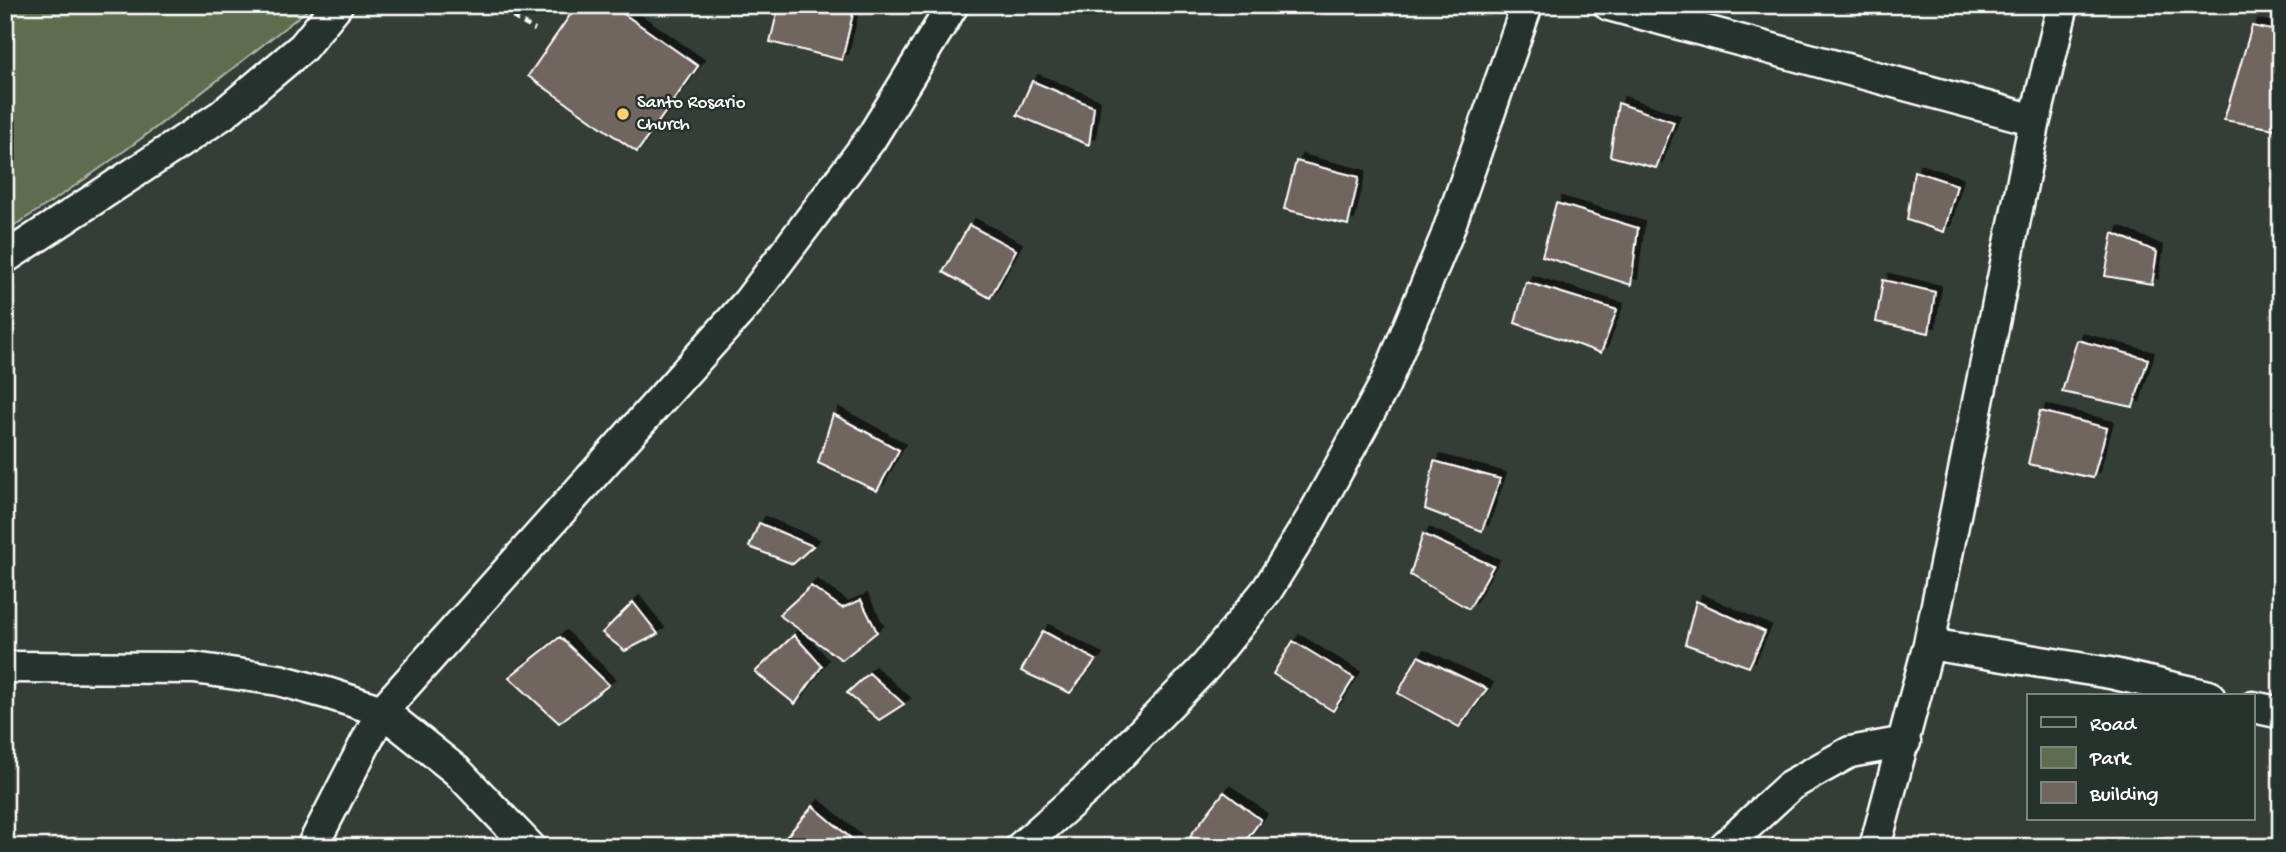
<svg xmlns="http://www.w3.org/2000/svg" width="2286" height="852" viewBox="0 0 2286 852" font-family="'Gochi Hand',sans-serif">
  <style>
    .green { fill: #5f6c4d; stroke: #afb6a6; stroke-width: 2 }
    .building { fill: #71655f; stroke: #fff; stroke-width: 2; filter: url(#shadow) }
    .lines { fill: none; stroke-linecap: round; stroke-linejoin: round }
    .street-casing { stroke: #fff; stroke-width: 35 }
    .path { stroke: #fff; stroke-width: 4.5; stroke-dasharray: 7 5; stroke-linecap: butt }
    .street { stroke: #26332d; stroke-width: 30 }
    .poi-dot { fill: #ffd166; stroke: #26332d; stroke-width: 2.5 }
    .labels { text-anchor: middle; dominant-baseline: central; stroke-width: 5; stroke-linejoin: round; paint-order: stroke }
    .poi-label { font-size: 19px; fill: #fff; stroke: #26332d; text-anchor: start }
  </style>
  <defs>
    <filter id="shadow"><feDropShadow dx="6" dy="-6" stdDeviation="0" flood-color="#0009"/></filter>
  </defs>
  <rect width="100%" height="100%" fill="#353d37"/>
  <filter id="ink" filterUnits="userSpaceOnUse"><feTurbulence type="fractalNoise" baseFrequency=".0143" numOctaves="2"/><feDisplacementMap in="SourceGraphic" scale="14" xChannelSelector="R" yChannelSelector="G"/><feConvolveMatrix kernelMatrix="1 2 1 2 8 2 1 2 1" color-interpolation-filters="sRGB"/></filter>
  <g filter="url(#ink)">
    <!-- green -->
    <path class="green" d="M5 5H314C213 83 114 165 5 231Z"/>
    <!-- building -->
    <path class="building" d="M577 5H611L698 66 637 152 528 76Z
      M779 5H855L842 60 770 42Z
      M2252 26 2281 32V130L2224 120Z
      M1032 81 1094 107 1089 145 1017 115Z
      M1618 103 1674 122 1656 168 1610 156Z
      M1296 161 1359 177 1348 225 1284 209Z
      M1914 171 1957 185 1944 232 1907 220Z
      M1556 203 1638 228 1631 285 1542 256Z
      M969 225 1016 250 990 298 943 272Z
      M2113 233 2157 252 2152 284 2105 276Z
      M1883 280 1935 292 1929 333 1876 322Z
      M1526 282 1617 310 1601 353 1515 323Z
      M2077 340 2148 359 2133 407 2062 392Z
      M2040 411 2107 428 2093 478 2028 464Z
      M833 414 899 450 877 491 818 463Z
      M1434 461 1500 479 1482 531 1425 509Z
      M759 523 813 546 793 564 749 547Z
      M1423 534 1493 566 1469 609 1410 575Z
      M811 586 842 608 861 600 877 632 842 660 779 615Z
      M1696 601 1765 632 1749 667 1685 644Z
      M633 602 658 634 625 651 602 633Z
      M1043 631 1096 660 1070 693 1021 671Z
      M794 635 822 666 795 704 755 672Z
      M560 637 609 685 559 723 509 677Z
      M1293 641 1354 678 1333 711 1273 674Z
      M1418 656 1487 689 1459 727 1398 693Z
      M869 673 904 704 879 720 847 693Z
      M1224 792 1261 820 1241 847H1204L1190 836Z
      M813 806 861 847H798L786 837Z"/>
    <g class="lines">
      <defs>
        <path id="street" d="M1609 5 2035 120
          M5 258 222 115 303 47 337 5
          M1929 644 2110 673 2209 696
          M5 667 194 668 279 680 330 694 382 711 457 771 530 847
          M2253 707 2281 713
          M312 847 382 711 748 302 870 140 953 5
          M1021 847 1090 786 1206 666 1267 590 1311 519 1384 386 1446 237 1527 5
          M1724 847 1791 785 1850 752 1905 742
          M1875 847 1929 644 2035 120 2063 5"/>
      </defs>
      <!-- street casing -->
      <use href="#street" class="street-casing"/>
      <!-- path -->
      <path class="path" d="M492 5 535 30"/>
      <!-- street -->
      <use href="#street" class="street"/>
    </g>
  </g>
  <!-- markers -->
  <circle class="poi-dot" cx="623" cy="114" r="7"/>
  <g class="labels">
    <!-- poi labels -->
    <g class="poi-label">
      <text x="637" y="103">Santo Rosario<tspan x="637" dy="22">Church</tspan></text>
    </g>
  </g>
  <!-- margin -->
  <rect width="2286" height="852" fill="none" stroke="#26332d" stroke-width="28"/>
  <rect x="14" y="14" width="2258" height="824" fill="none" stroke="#fff" stroke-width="2.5" filter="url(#ink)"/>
  <!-- legend -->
  <rect x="2027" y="694" width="228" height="126" fill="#26332d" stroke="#7d8581" stroke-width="2"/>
  <rect x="2041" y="717" width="35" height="10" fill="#26332d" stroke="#7d8581" stroke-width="2"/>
  <text x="2090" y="730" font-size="21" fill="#ffffff">Road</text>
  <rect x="2041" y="747" width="35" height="21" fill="#5f6c4d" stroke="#7d8581" stroke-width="2"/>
  <text x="2090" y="764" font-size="21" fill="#ffffff">Park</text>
  <rect x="2041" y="782" width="35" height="21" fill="#71655f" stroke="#7d8581" stroke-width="2"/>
  <text x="2090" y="800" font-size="21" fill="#ffffff">Building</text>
</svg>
